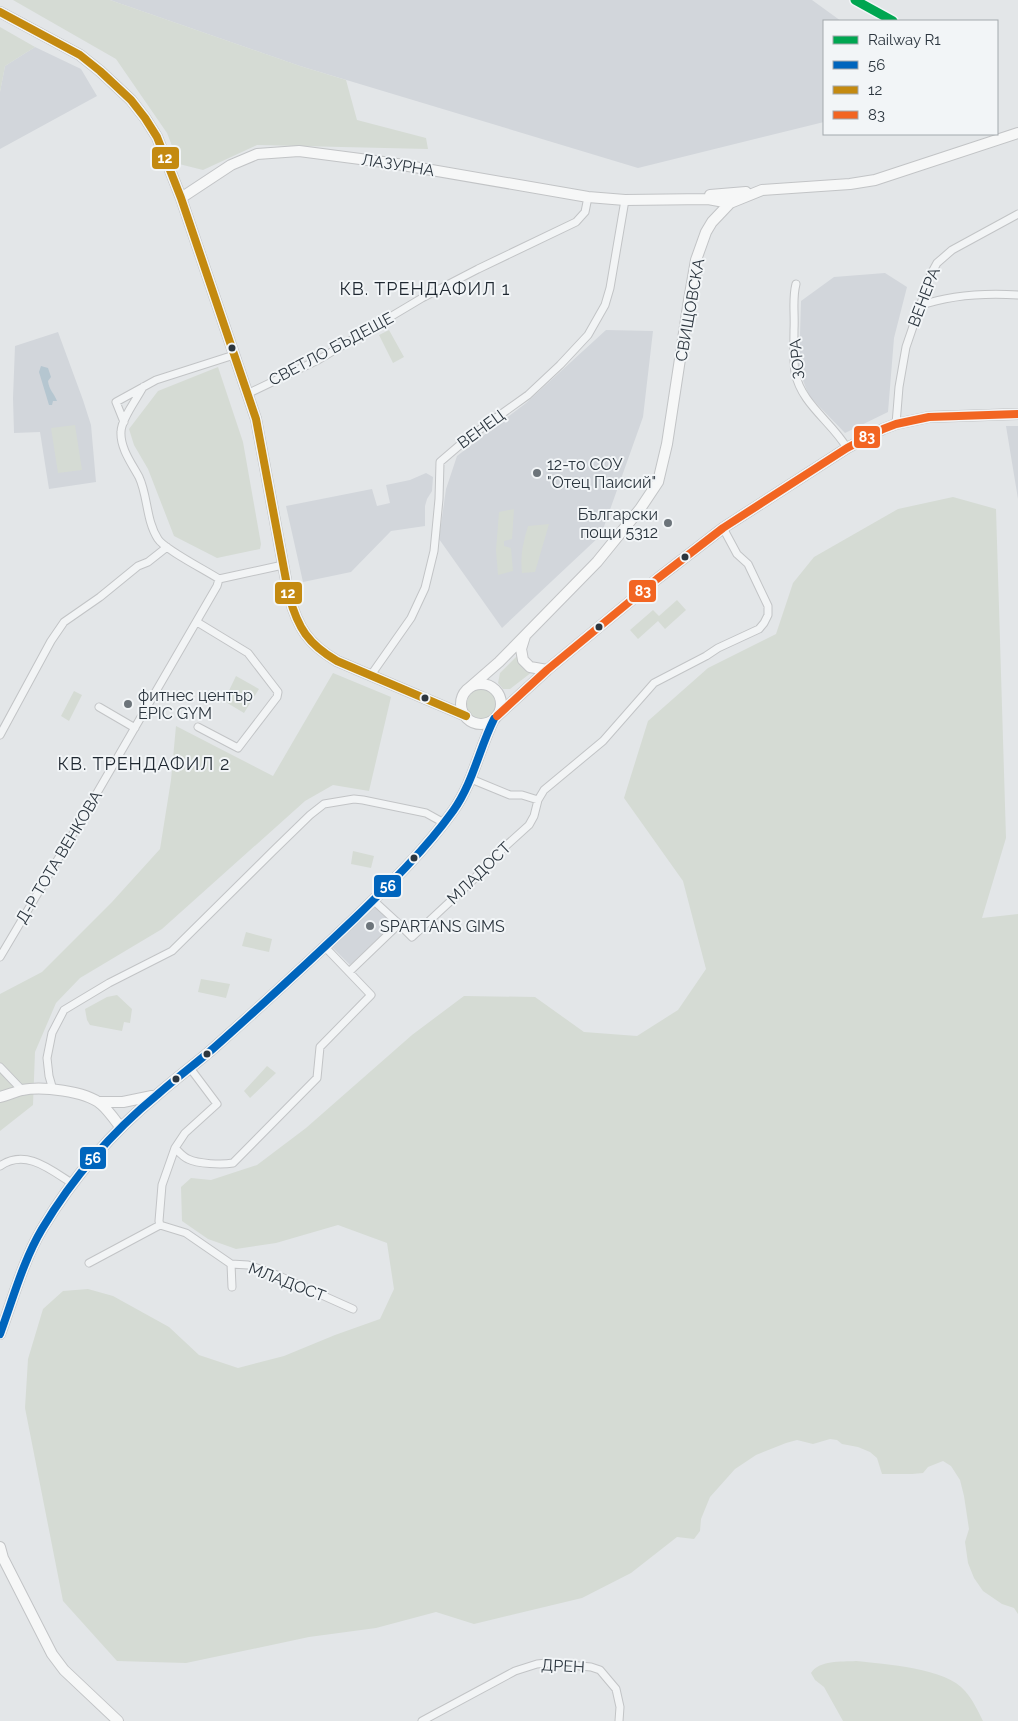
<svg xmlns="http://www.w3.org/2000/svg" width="1018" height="1721" viewBox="0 0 1018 1721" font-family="Raleway,sans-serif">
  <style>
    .built { fill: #d2d6db }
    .green { fill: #d5dbd4 }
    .water { fill: #b5c6d0 }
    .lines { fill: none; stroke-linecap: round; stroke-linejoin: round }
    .street-casing { stroke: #c2c4c6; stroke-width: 9 }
    .secondary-casing { stroke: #c2c4c6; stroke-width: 12 }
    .street { stroke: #f2f4f5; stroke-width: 7 }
    .secondary { stroke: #f6f7f7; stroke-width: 10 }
    .bus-1-casing { stroke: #f2f5f7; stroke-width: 11 }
    .bus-2-casing { stroke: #f2f5f7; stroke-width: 11 }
    .bus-3-casing { stroke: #f2f5f7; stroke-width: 11 }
    .bus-1 { stroke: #0065bd; stroke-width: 8 }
    .bus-2 { stroke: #c48a10; stroke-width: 8 }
    .bus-3 { stroke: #f26522; stroke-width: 8 }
    .rail-1-casing { stroke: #f2f5f7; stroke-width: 12 }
    .rail-1 { stroke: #00a651; stroke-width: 9 }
    .bus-dot { fill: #2c363f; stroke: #f2f5f7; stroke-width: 2 }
    .poi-dot { fill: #6c747a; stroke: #f2f5f7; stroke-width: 2 }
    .labels { text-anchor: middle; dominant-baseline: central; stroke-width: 4; stroke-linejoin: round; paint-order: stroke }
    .street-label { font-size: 16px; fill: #2c363f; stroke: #f2f5f7 }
    .poi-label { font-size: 16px; fill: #2c363f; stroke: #f2f5f7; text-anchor: start }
    .neighbourhood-label { font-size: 18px; letter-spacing: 1px; fill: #1e2730; stroke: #f2f5f7 }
    .line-badge { stroke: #f2f5f7; stroke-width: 2 }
    .badge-label { font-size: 14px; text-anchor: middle; font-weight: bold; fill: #fff }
  </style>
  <rect width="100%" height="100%" fill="#e3e6e8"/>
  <!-- built -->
  <path class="built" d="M110 0H812L841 21H824V122L638 168 300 66Z
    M35 47 81 69 97 96 0 149V92L5 66Z
    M885 273 907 287 894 338 888 412 845 433 809 396 799 370 801 301 834 277Z
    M606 330 653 331 643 417 601 535 502 628 439 539 446 489 457 456 526 403Z
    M58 332 83 400 91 425 96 482 49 489 40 432 14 433 13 398 15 346Z
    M1006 426H1018V499Z
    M426 473 433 477 432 491 427 499 425 506V526L391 531 351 572 303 582 286 506 372 489 377 506 390 503 386 485 410 480Z
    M374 906 393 924 350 965 332 947Z"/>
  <!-- green -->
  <path class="green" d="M13 0H110L300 66 346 80 357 120 426 138 428 149 257 145 203 170 179 164 167 133 116 59Z
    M0 27 35 47 5 66 0 92Z
    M389 330 404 357 393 363 379 335Z
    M218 367 243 442 261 544 260 549 217 558 174 536 148 469 134 445 129 429 158 391Z
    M75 425 82 470 58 473 51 428Z
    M953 497 996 509 1006 838 982 918 1018 914V1614L1014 1608 1002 1604 983 1591 974 1578 968 1563 965 1542 969 1529 964 1496 960 1480 951 1466 943 1461 928 1467 923 1473 912 1474H882L877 1458 870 1452 858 1447 842 1444 837 1440 830 1439 813 1444 797 1440 786 1443 756 1455 735 1469 710 1497 701 1519 700 1531 694 1539 677 1537 631 1573 582 1598 474 1624 436 1612 376 1628 309 1637 186 1663 117 1661 63 1601 25 1408 28 1359 43 1309 63 1291 88 1289 113 1296 169 1327 199 1355 238 1368 284 1356 335 1335 380 1319 394 1289 387 1243 338 1225 276 1243 236 1249 208 1239 182 1221 181 1187 191 1178 211 1180 257 1165 306 1128 412 1035 464 996 535 997 584 1032 637 1036 678 1010 706 969 683 881 624 798 648 721 708 668 776 634 793 583 814 557 898 509Z
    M514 509 512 539 504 541V546L511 548 513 571 498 575 496 550 499 512Z
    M549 524 535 572 522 573C520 556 523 543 528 526Z
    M677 600 686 610 665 629 658 621 638 639 630 630 653 610 659 616Z
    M518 655 532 672 510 689H503L498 683 500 673Z
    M333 673 391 697 369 791 333 785 305 801 162 929 80 978 56 1003 35 1052 33 1105 0 1131V994L42 972 112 902 160 849 171 780 176 726 273 776Z
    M236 676 259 689 244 713 224 701Z
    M467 704a15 15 0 1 1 30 0a15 15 0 1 1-30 0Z
    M74 691 82 695 69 721 61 716Z
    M353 851 374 856 371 868 351 864Z
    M246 932 272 939 269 952 242 946Z
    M201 979 230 984 226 998 198 992Z
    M117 995 132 1009 130 1023 124 1022 122 1031 90 1025 87 1020 85 1009 107 997Z
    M267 1066 276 1073 250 1098 244 1091Z
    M856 1661C884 1664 947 1668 965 1691 973 1700 978 1711 983 1721H843L824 1687 815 1680 811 1673C819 1660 841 1662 856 1661Z"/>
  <!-- water -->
  <path class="water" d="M41 366 48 368 51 377 48 381C49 390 54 393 57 401H53L52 405H49L39 372Z"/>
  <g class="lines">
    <defs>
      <path id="street" d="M796 284C792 299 795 313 794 330 794 344 793 359 795 372 801 404 832 422 847 448
        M919 306C950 295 986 293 1018 295
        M143 387C137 399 121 419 121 432 120 448 132 464 139 477 148 496 146 521 158 539 164 549 207 571 219 579
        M247 394 318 360 422 298 478 269 576 222 585 212 588 197
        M124 422 116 402 156 380 234 355
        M896 424 899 387 906 347 931 274 937 263 952 250 1018 214
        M219 579 283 565
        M197 622 248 653 278 692 277 697 238 748 198 727
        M371 675 411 618 425 588 434 551 439 499 440 462 468 438 528 395 560 365 588 335 605 305 610 288 625 200
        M99 707 135 728
        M0 735 51 641 64 622 100 597 138 566 148 562 167 547
        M471 779 510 795H522L538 800
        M373 900 399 924
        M325 947 349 972
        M0 957 90 805 217 586 219 579
        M0 1067 22 1090
        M190 1068 217 1104 185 1133 175 1148C179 1152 183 1157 188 1159 198 1164 222 1165 233 1163L317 1078 320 1047 371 995 349 972 399 924 412 937 471 882 498 853 529 825 534 816 538 800 544 790 603 741 654 683 706 656 718 648 759 629 764 623 768 615V606L748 564 737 554 723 528
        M53 1090 49 1076 47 1058 52 1033 64 1010 109 983 172 951 272 852 310 815 324 804 354 799 363 800 426 813 444 823
        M0 1166C26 1148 51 1170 73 1184
        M160 1225 186 1233 231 1264 248 1265 277 1275 353 1309
        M160 1225 159 1221 162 1185 175 1148
        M89 1263 160 1225
        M231 1264 232 1287
        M422 1721 515 1671 537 1664 547 1663 591 1667 600 1670 616 1689 620 1707 619 1721"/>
      <path id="secondary" d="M0 12 80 55 100 71 131 100 145 118 157 137 181 198 256 419 289 596C298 628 308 644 337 661L466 716
        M710 195 746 192
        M181 198 231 165 257 154 299 151 391 163 588 197 625 200 708 199 730 203
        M525 636 521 649 523 660 530 667 547 670
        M461 704a20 20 0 1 1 40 0a20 20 0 1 1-40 0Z
        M468 689 499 662 597 562 640 509 658 482 667 444 689 300 696 260 706 232 712 222 730 203 762 190 850 184 875 180 1018 133
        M497 716 547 670 657 579 723 528 847 448 883 429 896 424 929 417 1018 414
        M0 1097C7 1095 15 1092 22 1090 42 1086 85 1091 101 1104 109 1111 115 1120 121 1128
        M99 1102H123L152 1096
        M0 1334C13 1299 23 1261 42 1229 72 1179 112 1132 157 1095 176 1078 197 1063 216 1046 263 1004 310 961 355 918 390 884 425 850 453 811 473 783 479 749 494 719
        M0 1547 3 1558 52 1654 64 1670 118 1721"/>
    </defs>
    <!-- street casing -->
    <use href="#street" class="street-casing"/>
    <!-- secondary casing -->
    <use href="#secondary" class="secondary-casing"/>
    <!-- street -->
    <use href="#street" class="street"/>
    <!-- secondary -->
    <use href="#secondary" class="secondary"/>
    <defs>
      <path id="bus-1" d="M0 1334C13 1299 23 1261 42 1229 72 1179 112 1132 157 1095 176 1078 197 1063 216 1046 263 1004 310 961 355 918 390 884 425 850 453 811 473 783 479 749 494 719"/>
      <path id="bus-2" d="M0 12 80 55 100 71 131 100 145 118 157 137 181 198 256 419 289 596C298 628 308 644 337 661L466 716"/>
      <path id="bus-3" d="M497 716 547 670 657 579 723 528 847 448 883 429 896 424 929 417 1018 414"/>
    </defs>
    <!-- bus-1 casing -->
    <use href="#bus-1" class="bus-1-casing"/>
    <!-- bus-2 casing -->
    <use href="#bus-2" class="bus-2-casing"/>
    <!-- bus-3 casing -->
    <use href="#bus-3" class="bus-3-casing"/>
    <!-- bus-1 -->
    <use href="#bus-1" class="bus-1"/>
    <!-- bus-2 -->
    <use href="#bus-2" class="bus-2"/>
    <!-- bus-3 -->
    <use href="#bus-3" class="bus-3"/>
    <defs>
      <path id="rail-1" d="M855 0 893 21"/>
    </defs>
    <!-- rail-1 casing -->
    <use href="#rail-1" class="rail-1-casing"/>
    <!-- rail-1 -->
    <use href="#rail-1" class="rail-1"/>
  </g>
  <!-- markers -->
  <g class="bus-dot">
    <circle cx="232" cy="348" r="4.5"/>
    <circle cx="685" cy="557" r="4.5"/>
    <circle cx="599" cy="627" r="4.5"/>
    <circle cx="425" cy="698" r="4.5"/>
    <circle cx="414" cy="858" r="4.5"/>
    <circle cx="207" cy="1054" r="4.5"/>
    <circle cx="176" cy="1079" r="4.5"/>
  </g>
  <g class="poi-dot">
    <circle cx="537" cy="473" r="5"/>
    <circle cx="668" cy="523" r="5"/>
    <circle cx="128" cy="704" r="5"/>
    <circle cx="370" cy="926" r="5"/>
  </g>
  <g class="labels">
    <!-- street labels -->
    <g class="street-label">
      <text transform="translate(398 165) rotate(9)">ЛАЗУРНА</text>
      <text transform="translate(924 297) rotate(-69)">ВЕНЕРА</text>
      <text transform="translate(690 310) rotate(-80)">СВИЩОВСКА</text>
      <text transform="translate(331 349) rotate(-28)">СВЕТЛО БЪДЕЩЕ</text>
      <text transform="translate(797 359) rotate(-96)">ЗОРА</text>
      <text transform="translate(481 429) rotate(-36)">ВЕНЕЦ</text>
      <text transform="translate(59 857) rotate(-59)">Д-Р ТОТА ВЕНКОВА</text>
      <text transform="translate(479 873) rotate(-44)">МЛАДОСТ</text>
      <text transform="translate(287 1282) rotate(21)">МЛАДОСТ</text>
      <text transform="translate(563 1666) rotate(3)">ДРЕН</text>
    </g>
    <!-- poi labels -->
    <g class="poi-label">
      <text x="547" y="464">12-то СОУ<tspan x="547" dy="18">"Отец Паисий"</tspan></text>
      <text x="658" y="514" text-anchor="end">Български<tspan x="658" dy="18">пощи 5312</tspan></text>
      <text x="138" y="695">фитнес център<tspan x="138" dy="18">EPIC GYM</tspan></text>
      <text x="380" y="926">SPARTANS GIMS</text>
    </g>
    <!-- neighbourhood labels -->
    <g class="neighbourhood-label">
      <text x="425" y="288">КВ. ТРЕНДАФИЛ 1</text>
      <text x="144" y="763">КВ. ТРЕНДАФИЛ 2</text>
    </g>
  </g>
  <g class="line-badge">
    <rect x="151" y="146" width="29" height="24" rx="5" fill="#c48a10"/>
    <rect x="853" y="425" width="28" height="24" rx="5" fill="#f26522"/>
    <rect x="628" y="579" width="29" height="24" rx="5" fill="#f26522"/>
    <rect x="274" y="581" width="29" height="24" rx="5" fill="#c48a10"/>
    <rect x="373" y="874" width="29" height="24" rx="5" fill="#0065bd"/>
    <rect x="79" y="1146" width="28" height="24" rx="5" fill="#0065bd"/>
  </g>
  <g class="badge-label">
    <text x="165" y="163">12</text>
    <text x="867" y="442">83</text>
    <text x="643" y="596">83</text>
    <text x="288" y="598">12</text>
    <text x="388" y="891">56</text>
    <text x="93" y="1163">56</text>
  </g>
  <!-- legend -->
  <rect x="823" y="20" width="175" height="115" fill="#f2f5f7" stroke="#a3a9ad"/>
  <rect x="833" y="36" width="25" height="8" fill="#00a651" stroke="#a3a9ad"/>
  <text x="868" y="45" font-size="15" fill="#2c363f">Railway R1</text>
  <rect x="833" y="61" width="25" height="8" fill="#0065bd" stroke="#a3a9ad"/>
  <text x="868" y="70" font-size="15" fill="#2c363f">56</text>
  <rect x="833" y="86" width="25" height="8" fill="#c48a10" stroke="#a3a9ad"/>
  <text x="868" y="95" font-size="15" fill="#2c363f">12</text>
  <rect x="833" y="111" width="25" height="8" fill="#f26522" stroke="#a3a9ad"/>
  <text x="868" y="120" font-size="15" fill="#2c363f">83</text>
</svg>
